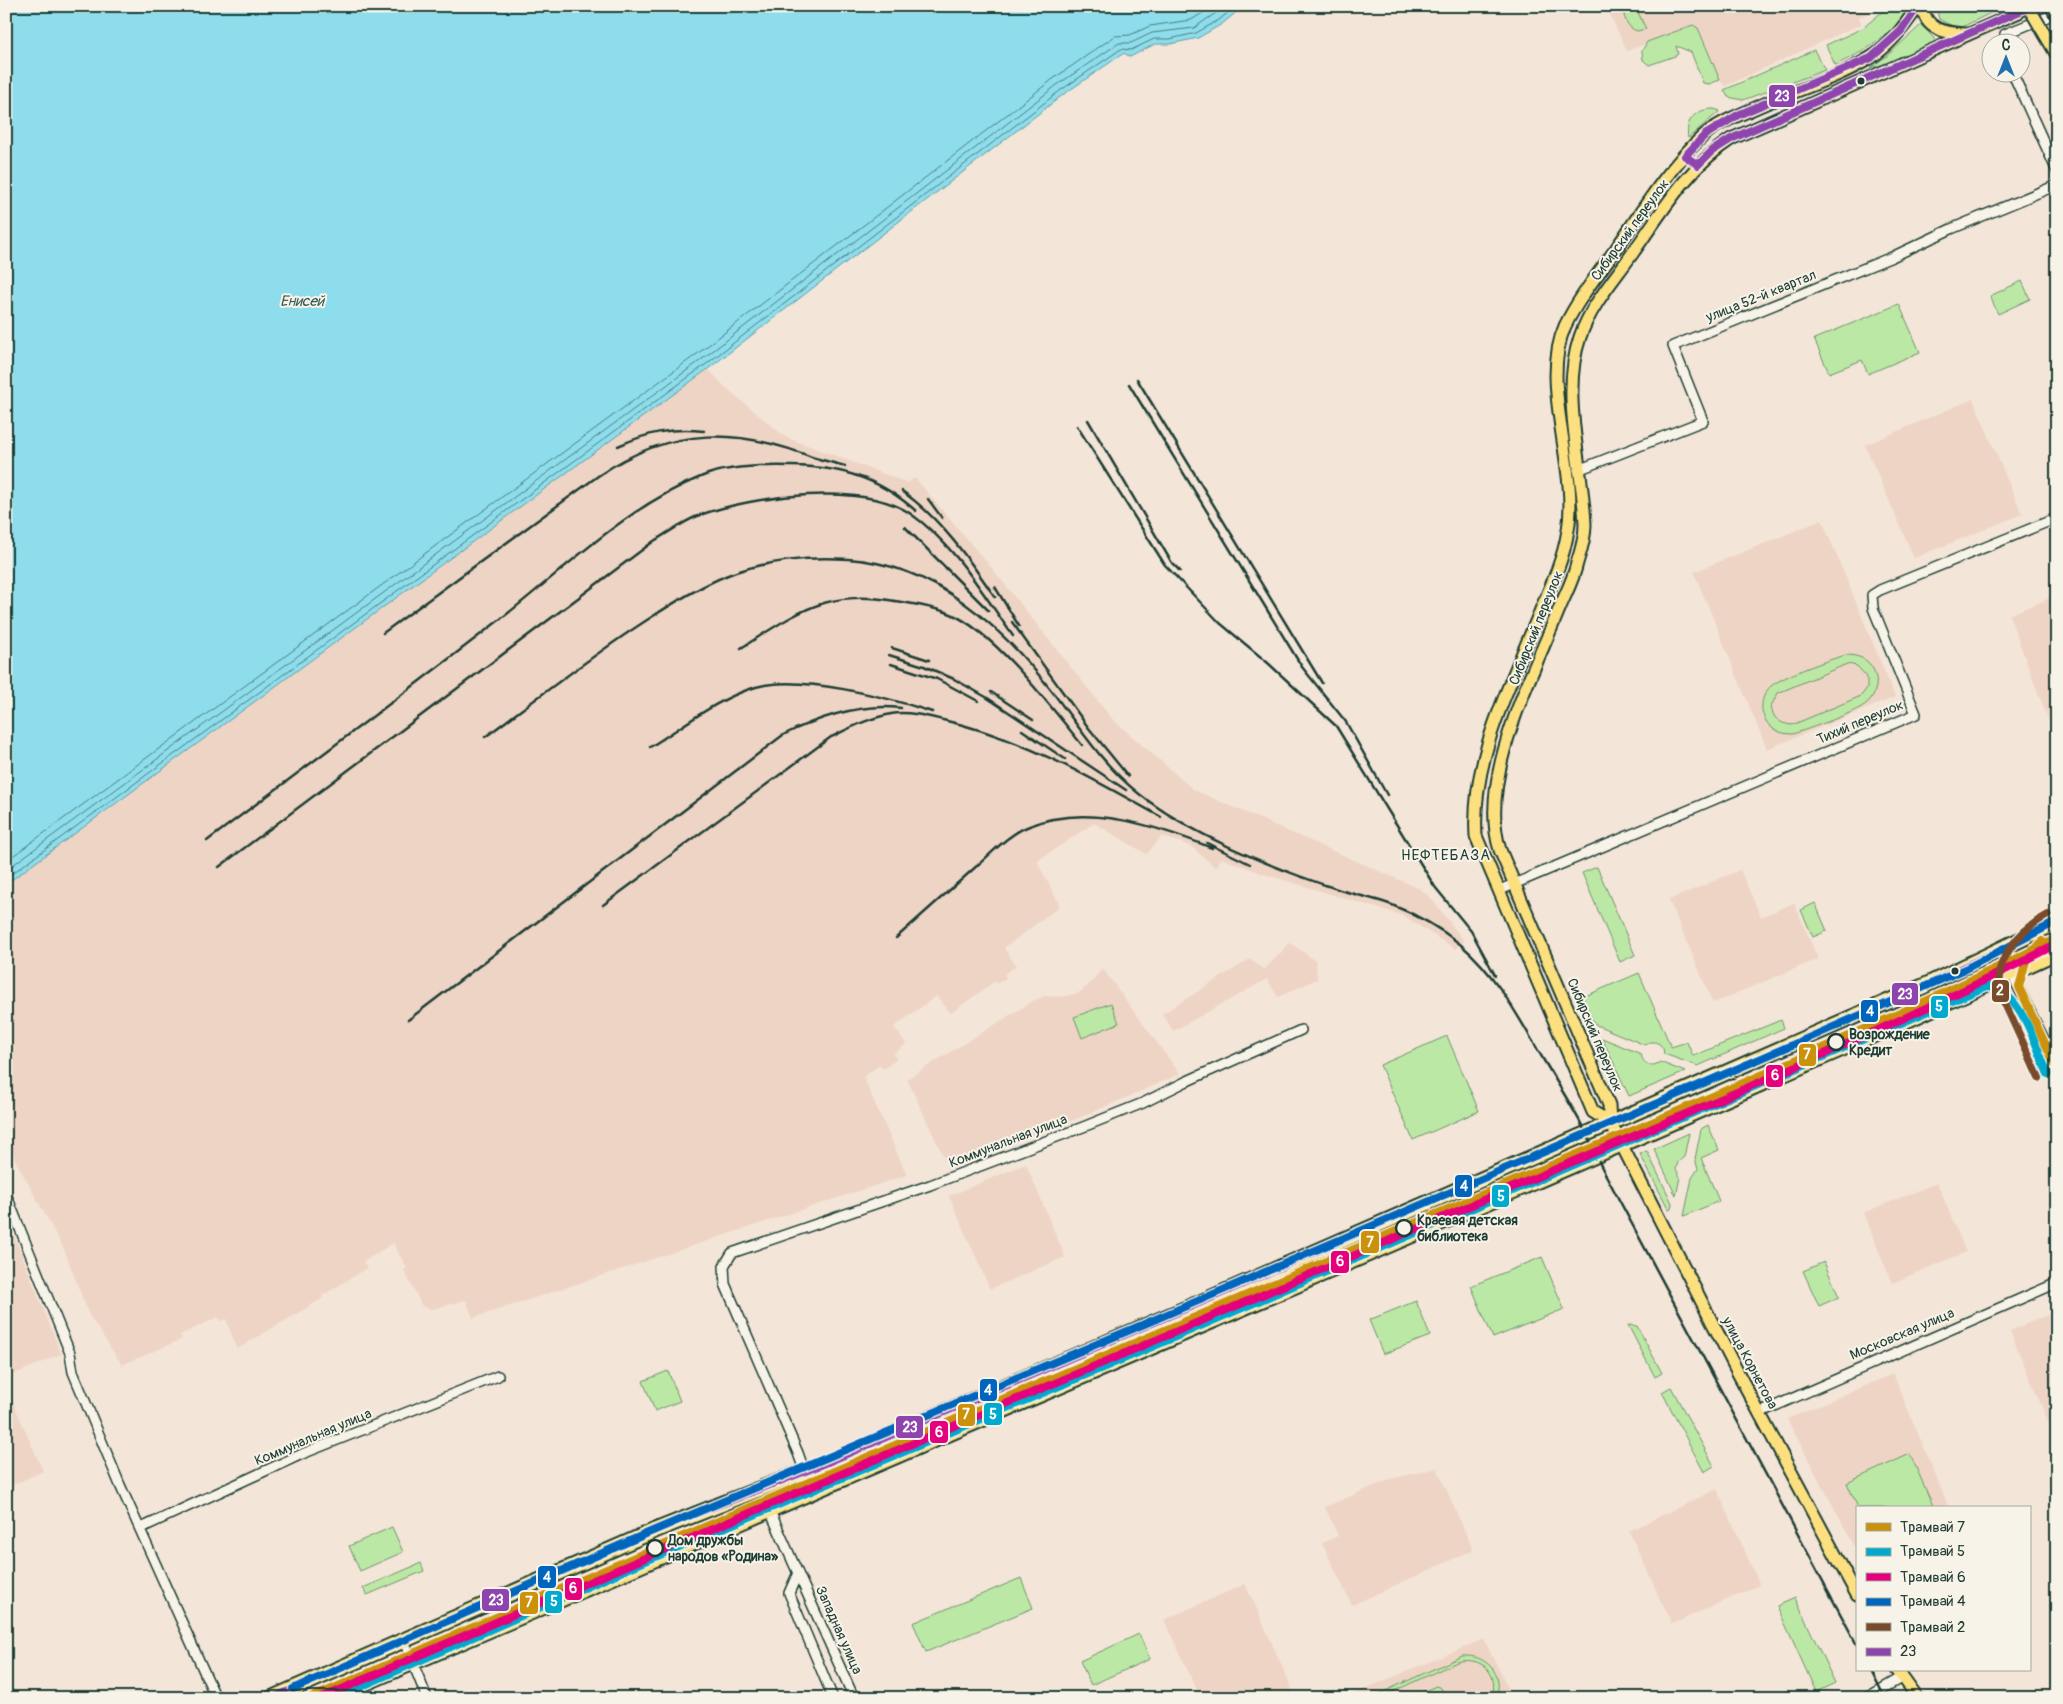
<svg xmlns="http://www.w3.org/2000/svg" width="2063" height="1704" viewBox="0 0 2063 1704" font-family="Pangolin,sans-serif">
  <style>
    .built { fill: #eed4c4 }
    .green { fill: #bce8a5; stroke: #6e926c; fill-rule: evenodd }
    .water { fill: #8eddec; stroke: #629da2 }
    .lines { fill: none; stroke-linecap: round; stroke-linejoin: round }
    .shore { stroke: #4b7d7e; stroke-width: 1 }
    .minor-casing { stroke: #1f3d34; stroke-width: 12 }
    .major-casing { stroke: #1f3d34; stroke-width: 15 }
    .highway-casing { stroke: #1f3d34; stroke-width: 18 }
    .minor { stroke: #f7f3e8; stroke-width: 9 }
    .major { stroke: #fce080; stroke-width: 11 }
    .highway { stroke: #fce080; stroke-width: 14 }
    .rail { stroke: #1f3d34; stroke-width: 2.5 }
    .major-bridge-casing { stroke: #1f3d34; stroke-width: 15; stroke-linecap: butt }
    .major-bridge { stroke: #fce080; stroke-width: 11 }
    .bus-1-casing { stroke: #f7f3e8; stroke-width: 11 }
    .bus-1 { stroke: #8e44ad; stroke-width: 8 }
    .tram-1-casing { stroke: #f7f3e8; stroke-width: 11 }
    .tram-2-casing { stroke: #f7f3e8; stroke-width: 11 }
    .tram-3-casing { stroke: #f7f3e8; stroke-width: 11 }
    .tram-4-casing { stroke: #f7f3e8; stroke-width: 11 }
    .tram-5-casing { stroke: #f7f3e8; stroke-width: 11 }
    .tram-1 { stroke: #cc910a; stroke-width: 8 }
    .tram-2 { stroke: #00a9ce; stroke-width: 8 }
    .tram-3 { stroke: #e5007d; stroke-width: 8 }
    .tram-4 { stroke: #0065bd; stroke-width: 8 }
    .tram-5 { stroke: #7a4b2a; stroke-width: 8 }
    .bus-dot { fill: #1f3d34; stroke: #f7f3e8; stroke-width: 2 }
    .stop-dot { fill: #f7f3e8; stroke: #1f3d34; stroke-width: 2.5 }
    .labels { text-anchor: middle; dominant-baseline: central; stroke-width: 4; stroke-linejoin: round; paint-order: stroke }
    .street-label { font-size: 14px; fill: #1f3d34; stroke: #f7f3e8 }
    .stop-label { font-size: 14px; font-weight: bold; fill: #1f3d34; stroke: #f7f3e8; text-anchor: start }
    .water-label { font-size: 15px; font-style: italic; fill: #355d59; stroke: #f7f3e8 }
    .neighbourhood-label { font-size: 15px; letter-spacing: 1px; fill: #1f3d34; stroke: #f7f3e8 }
    .line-badge { stroke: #f7f3e8; stroke-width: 2 }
    .badge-label { font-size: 14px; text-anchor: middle; font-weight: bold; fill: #fff }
  </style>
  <rect width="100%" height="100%" fill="#f3e5d8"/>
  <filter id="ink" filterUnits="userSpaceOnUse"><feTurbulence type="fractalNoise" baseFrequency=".02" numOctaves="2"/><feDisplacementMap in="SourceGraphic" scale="10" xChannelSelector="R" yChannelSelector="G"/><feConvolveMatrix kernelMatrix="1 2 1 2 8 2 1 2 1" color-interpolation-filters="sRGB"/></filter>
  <g filter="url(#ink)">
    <!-- built -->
    <path class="built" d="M1606 6H1882L1859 17 1861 24 1725 86 1720 80 1700 32 1693 25 1627 51Z
      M708 369 724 386 785 437 908 483 915 478 994 571 1113 720 1194 790 1420 889 1431 898 1464 941 1455 949 1404 916 1267 875 1220 858 1216 868 1192 847 1162 836 1147 854 1094 823 1037 861 1060 906 1004 948 1016 966 1004 974 1006 978 997 983 995 981 951 1013 936 996 894 1027 906 1044 893 1054 897 1059 883 1069 879 1065 863 1077 907 1175 473 1318 466 1300 432 1309 422 1306 404 1270 407 1268 393 1243 363 1262 367 1268 322 1296 323 1298 237 1349 226 1319 221 1321 218 1317 180 1335 182 1339 122 1365 89 1315 64 1249 6 1143V884Z
      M1973 399 2022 514 1914 558 1865 445Z
      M1822 520 1895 697 1767 749 1694 572Z
      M2057 595V739L2056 740 2009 615Z
      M1740 870 1761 917 1794 903 1818 959 1713 1003 1669 900Z
      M1290 943 1316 961 1317 979 1278 997 1267 979 1173 1031 1162 1014 1250 959 1264 970Z
      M1102 968 1180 1074 1086 1115 949 1168 907 1079 1033 1001 1045 996 1061 997 1079 993 1092 982Z
      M1026 1164 1065 1257 990 1289 949 1196Z
      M1937 1183 1966 1252 1892 1283 1863 1213Z
      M6 1215 61 1354 6 1378Z
      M2057 1311V1431L2053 1433 2010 1331Z
      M1893 1374 1949 1508H1857V1551L1787 1419Z
      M6 1387 43 1471 6 1488Z
      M1437 1468 1473 1550 1352 1605 1322 1543 1338 1536 1325 1507 1391 1479Z
      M1717 1489 1759 1583 1758 1586 1672 1624 1629 1531Z
      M1245 1584 1255 1605 1296 1698H1201L1164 1620Z
      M1484 1639 1513 1698H1343L1458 1650Z"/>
    <!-- green -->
    <path class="green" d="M1623 6H1635L1646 29 1637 31C1627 28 1623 17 1623 6Z
      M1889 6H1908C1895 36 1863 52 1835 65L1826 45 1863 28Z
      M1936 6H2005L1962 27 1952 26 1939 19Z
      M1693 25 1698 28 1720 80 1709 84 1703 83 1691 52 1676 46 1678 54 1675 56 1649 65 1643 60 1642 51 1647 42Z
      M1921 25 1937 41 1900 60 1870 68 1887 56Z
      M1814 50 1825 70 1743 100 1728 97 1724 90Z
      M1714 109 1720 111 1688 138C1685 120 1695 109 1714 109Z
      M2022 281 2030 299 1998 314 1990 296Z
      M1899 304 1920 352 1868 374 1862 360 1829 373 1814 339Z
      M1846 655C1858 655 1869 659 1874 671 1879 682 1876 695 1867 703 1856 713 1808 729 1793 734 1782 734 1772 731 1766 721 1759 710 1761 695 1771 686 1783 676 1830 659 1846 655ZM1847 664 1857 666 1867 677V688L1861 696 1792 725C1780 724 1772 718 1771 706L1778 693Z
      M1597 867 1635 955 1620 962 1582 873Z
      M1815 903 1827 931 1813 937 1801 910Z
      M1639 973 1671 1047 1687 1042 1693 1056 1781 1020 1784 1028 1698 1066 1664 1054 1663 1048C1658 1041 1651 1040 1645 1045L1594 1024 1583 997Z
      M1111 1003 1119 1023 1082 1038 1074 1017Z
      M1447 1036 1479 1111 1413 1140 1380 1065Z
      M1602 1038 1641 1054C1643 1065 1652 1068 1660 1062L1685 1072 1629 1096Z
      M1708 1125 1719 1150 1701 1158 1719 1201 1684 1216 1692 1178 1698 1169 1695 1159 1701 1129Z
      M1689 1133 1684 1157 1678 1162 1676 1169 1680 1177 1676 1196 1654 1149Z
      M1647 1151 1672 1203 1671 1209 1669 1210 1640 1154Z
      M1542 1257 1564 1309 1493 1338 1471 1286Z
      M1824 1262 1839 1297 1819 1306 1803 1271Z
      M1416 1301 1430 1336 1383 1354 1369 1320Z
      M1628 1325 1637 1326 1662 1373 1655 1377Z
      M668 1371 680 1401 655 1411 643 1381Z
      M1671 1387 1714 1466 1704 1472 1662 1392Z
      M1910 1454 1934 1508H1858L1847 1483Z
      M392 1527 403 1552 360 1571 349 1546Z
      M421 1563 424 1571 367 1595 363 1588Z
      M1021 1578 1033 1608 926 1652 913 1623Z
      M1795 1598 1835 1683 1816 1692 1777 1606Z
      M1139 1634 1150 1659 1091 1685 1080 1661Z
      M1462 1656C1486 1654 1505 1674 1496 1698H1491C1501 1674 1481 1655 1457 1662L1379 1698H1370Z
      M1436 1686 1441 1688 1446 1698H1408Z"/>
    <!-- water -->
    <path class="water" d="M6 6H1244L1222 24 1198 38 1170 44H1155L1130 57 1124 53 1064 94 708 369 6 884Z"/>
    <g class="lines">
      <!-- shore -->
      <path class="shore" d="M6 861 697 354 1053 79 1115 36 1130 35 1150 26 1191 20 1214 6
        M6 870 701 360 1057 85 1119 43H1131L1152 33 1194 28 1226 6
        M6 878 705 365 1061 90 1121 49 1131 50 1154 39H1170L1196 33 1219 20 1236 6"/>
      <defs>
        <path id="minor" d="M2005 42V34L2057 13
          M2012 72 2057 171
          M1578 470 1703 421 1673 346 1892 257 1951 229 2057 185
          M1500 890 1916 714 1873 608 1872 595 1880 590 2057 518
          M1999 949 2044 1039 2057 1070
          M6 1194 70 1353 73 1372 120 1485 216 1698
          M1759 1413 2057 1283
          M812 1493 798 1453 725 1284 724 1266 732 1253 930 1185 1083 1127 1143 1103 1185 1082 1301 1030
          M770 1511 854 1698
          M141 1528 302 1454 498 1376
          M797 1575 789 1593 833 1698
          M404 1641 427 1698
          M1866 1698 1901 1678"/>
        <path id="major" d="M1923 6C1924 30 1946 33 1966 34
          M1610 1122 1593 1112 1476 836C1471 755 1513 680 1542 607 1553 582 1564 557 1568 530 1579 469 1539 384 1565 326 1578 299 1598 274 1616 249 1642 211 1668 168 1703 136 1719 122 1742 114 1762 105 1797 90 1837 78 1870 58 1890 46 1905 26 1918 6
          M1857 1595 1738 1373 1610 1122 1609 1105 1500 850C1477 778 1533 675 1560 607 1566 593 1574 578 1577 563 1581 551 1585 538 1585 525 1583 465 1560 395 1580 337 1591 305 1613 281 1632 254 1661 213 1688 167 1731 139L2019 12
          M1897 1670 1917 1698"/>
        <path id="highway" d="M272 1698 656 1530 823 1464 1206 1300 1924 986 2057 922
          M330 1698 1299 1284 1892 1027 2057 952"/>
      </defs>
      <!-- minor casing -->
      <use href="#minor" class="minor-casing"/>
      <!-- major casing -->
      <use href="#major" class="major-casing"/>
      <!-- highway casing -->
      <use href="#highway" class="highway-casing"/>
      <!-- minor -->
      <use href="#minor" class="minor"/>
      <!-- major -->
      <use href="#major" class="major"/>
      <!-- highway -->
      <use href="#highway" class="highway"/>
      <!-- rail -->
      <path class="rail" d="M1137 379 1322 683
        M1129 384 1302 667 1346 722 1387 795
        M1088 420 1172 563 1180 571
        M1077 426 1165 565 1220 623 1268 663 1336 726 1435 887 1471 931 1495 975
        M618 446C649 432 670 428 704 431
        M815 458 845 466
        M902 491C941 519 968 558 995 597
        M928 499 942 518
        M905 527 988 610
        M995 587 1019 626
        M1012 622 1088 727 1128 776
        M383 633 598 476C671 425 741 427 822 461
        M741 648C767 632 794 612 824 603 848 596 870 597 895 601 914 604 934 607 951 614 994 632 1052 708 1082 745
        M892 648 929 660
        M889 655 924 666 954 679 986 697 1126 790
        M891 664 937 679 978 701
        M991 692 1033 720
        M1022 730 1065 759
        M485 737C539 697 591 656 647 620 673 603 700 586 728 575 765 561 809 556 848 559 935 565 999 624 1051 690 1080 728 1101 763 1138 793 1189 834 1275 869 1337 889 1355 895 1374 898 1392 905 1415 914 1440 928 1460 944 1497 975 1519 1018 1543 1059 1564 1094 1586 1128 1601 1166L1857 1645
        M650 747C684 726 718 698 756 687 800 674 890 698 932 712
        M207 841C307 766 408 691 507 614 569 565 629 505 703 476 737 462 820 463 854 475 877 482 898 495 916 511
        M1207 843 1250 864
        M219 867 654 541C669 532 684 521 700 515 752 496 864 481 911 514 955 545 983 594 1013 636
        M603 905 831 737C850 728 869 718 891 714 908 711 927 716 943 720 1022 738 1092 778 1161 817
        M896 938C924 913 951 889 979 864 993 852 1009 834 1027 827 1085 802 1157 826 1212 848
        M408 1020 783 735C819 717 860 703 901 708
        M1871 1670 1885 1698"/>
      <defs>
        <path id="major-bridge" d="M2028 6 2057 55
          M2051 6 2057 16"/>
      </defs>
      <!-- major-bridge casing -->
      <use href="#major-bridge" class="major-bridge-casing"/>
      <!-- major-bridge -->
      <use href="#major-bridge" class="major-bridge"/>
      <defs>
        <path id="bus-1" d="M1918 6 1901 31 1871 58 1738 115 1705 135 1685 156 1698 165 1712 151 1731 139 2031 6
          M273 1698 656 1530 823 1464 1206 1300 1924 986 2057 922"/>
      </defs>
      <!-- bus-1 casing -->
      <use href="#bus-1" class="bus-1-casing"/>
      <!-- bus-1 -->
      <use href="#bus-1" class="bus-1"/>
      <defs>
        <path id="tram-1" d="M2042 941 2026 961 2019 987 2057 1069
          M311 1698C684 1533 1061 1375 1436 1214 1644 1125 1854 1039 2057 938"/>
        <path id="tram-2" d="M335 1698 641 1563 1152 1347 1987 986C2020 988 2036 1047 2048 1074"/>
        <path id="tram-3" d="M322 1698C699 1532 1079 1374 1458 1211 1658 1124 1862 1044 2057 944"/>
        <path id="tram-4" d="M293 1689 648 1533 1142 1325 1813 1036 1965 969 2052 924"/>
        <path id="tram-5" d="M2039 1078 2001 995C1990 962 2021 929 2048 915"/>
      </defs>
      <!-- tram-1 casing -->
      <use href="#tram-1" class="tram-1-casing"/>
      <!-- tram-2 casing -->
      <use href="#tram-2" class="tram-2-casing"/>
      <!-- tram-3 casing -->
      <use href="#tram-3" class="tram-3-casing"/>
      <!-- tram-4 casing -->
      <use href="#tram-4" class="tram-4-casing"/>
      <!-- tram-5 casing -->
      <use href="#tram-5" class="tram-5-casing"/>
      <!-- tram-1 -->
      <use href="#tram-1" class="tram-1"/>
      <!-- tram-2 -->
      <use href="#tram-2" class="tram-2"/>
      <!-- tram-3 -->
      <use href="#tram-3" class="tram-3"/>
      <!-- tram-4 -->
      <use href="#tram-4" class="tram-4"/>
      <!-- tram-5 -->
      <use href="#tram-5" class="tram-5"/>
    </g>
  </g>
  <!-- markers -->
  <g class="bus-dot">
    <circle cx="1861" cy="81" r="4.5"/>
    <circle cx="1955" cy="971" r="4.5"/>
  </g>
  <g class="stop-dot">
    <circle cx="1836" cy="1042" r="8"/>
    <circle cx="1404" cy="1228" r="8"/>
    <circle cx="655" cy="1548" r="8"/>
  </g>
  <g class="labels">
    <!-- street labels -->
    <g class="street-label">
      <text transform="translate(1630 230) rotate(-54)">Сибирский переулок</text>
      <text transform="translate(1761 296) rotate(-22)">улица 52-й квартал</text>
      <text transform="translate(1536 628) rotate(-68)">Сибирский переулок</text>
      <text transform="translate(1860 722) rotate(-23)">Тихий переулок</text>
      <text transform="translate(1595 1035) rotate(67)">Сибирский переулок</text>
      <text transform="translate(1008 1141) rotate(-21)">Коммунальная улица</text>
      <text transform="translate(1902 1334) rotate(-23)">Московская улица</text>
      <text transform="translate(1750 1363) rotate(62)">улица Корнетова</text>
      <text transform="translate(313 1437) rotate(-23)">Коммунальная улица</text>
      <text transform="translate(839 1630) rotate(66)">Западная улица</text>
    </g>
    <!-- stop labels -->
    <g class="stop-label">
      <text x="1849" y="1034">Возрождение<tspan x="1849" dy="16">Кредит</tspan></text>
      <text x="1417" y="1220">Краевая детская<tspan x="1417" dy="16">библиотека</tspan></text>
      <text x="668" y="1540">Дом дружбы<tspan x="668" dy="16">народов «Родина»</tspan></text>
    </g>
    <!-- water labels -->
    <g class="water-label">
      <text x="302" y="301">Енисей</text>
    </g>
    <!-- neighbourhood labels -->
    <g class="neighbourhood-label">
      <text x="1446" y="855">НЕФТЕБАЗА</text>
    </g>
  </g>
  <g class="line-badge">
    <rect x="1768" y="84" width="28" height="24" rx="5" fill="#8e44ad"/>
    <rect x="1991" y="979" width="19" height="24" rx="5" fill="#7a4b2a"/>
    <rect x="1891" y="982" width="28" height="24" rx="5" fill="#8e44ad"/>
    <rect x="1930" y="995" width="19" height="24" rx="5" fill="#00a9ce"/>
    <rect x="1860" y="999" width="19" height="24" rx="5" fill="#0065bd"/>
    <rect x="1798" y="1043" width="19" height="24" rx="5" fill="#cc910a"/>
    <rect x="1765" y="1064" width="19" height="24" rx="5" fill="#e5007d"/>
    <rect x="1454" y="1174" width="19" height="24" rx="5" fill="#0065bd"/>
    <rect x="1491" y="1184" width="19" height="24" rx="5" fill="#00a9ce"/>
    <rect x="1360" y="1230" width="20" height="24" rx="5" fill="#cc910a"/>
    <rect x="1330" y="1250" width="20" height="24" rx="5" fill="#e5007d"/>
    <rect x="979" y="1378" width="19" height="24" rx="5" fill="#0065bd"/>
    <rect x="983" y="1402" width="20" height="24" rx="5" fill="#00a9ce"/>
    <rect x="957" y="1403" width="19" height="24" rx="5" fill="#cc910a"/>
    <rect x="895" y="1415" width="29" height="24" rx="5" fill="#8e44ad"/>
    <rect x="929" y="1420" width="20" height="24" rx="5" fill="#e5007d"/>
    <rect x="537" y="1565" width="20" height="24" rx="5" fill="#0065bd"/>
    <rect x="564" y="1577" width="19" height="24" rx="5" fill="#e5007d"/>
    <rect x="481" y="1588" width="29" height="24" rx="5" fill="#8e44ad"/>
    <rect x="544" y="1590" width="19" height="24" rx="5" fill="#00a9ce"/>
    <rect x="519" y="1591" width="20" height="24" rx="5" fill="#cc910a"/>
  </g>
  <g class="badge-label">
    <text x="1782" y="101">23</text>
    <text x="2000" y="995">2</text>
    <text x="1905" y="999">23</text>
    <text x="1939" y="1011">5</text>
    <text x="1870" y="1016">4</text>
    <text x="1807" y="1059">7</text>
    <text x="1775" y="1080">6</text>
    <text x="1464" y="1191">4</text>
    <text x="1501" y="1201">5</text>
    <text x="1370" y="1247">7</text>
    <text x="1340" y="1266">6</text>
    <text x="988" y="1395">4</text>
    <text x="993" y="1419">5</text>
    <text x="966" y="1419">7</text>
    <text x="910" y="1432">23</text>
    <text x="939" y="1437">6</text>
    <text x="547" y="1582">4</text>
    <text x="573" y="1593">6</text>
    <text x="496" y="1605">23</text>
    <text x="554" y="1606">5</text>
    <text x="529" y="1607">7</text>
  </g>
  <!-- margin -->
  <rect width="2063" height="1704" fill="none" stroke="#f7f3e8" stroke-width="25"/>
  <rect x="12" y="12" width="2038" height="1679" fill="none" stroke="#1f3d34" stroke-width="2" filter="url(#ink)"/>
  <!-- legend -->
  <rect x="1856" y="1506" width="175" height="165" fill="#f7f3e8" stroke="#a1aaa0"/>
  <rect x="1866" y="1523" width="25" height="8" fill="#cc910a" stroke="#a1aaa0"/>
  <text x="1900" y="1532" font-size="15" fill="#1f3d34">Трамвай 7</text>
  <rect x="1866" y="1548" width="25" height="8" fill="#00a9ce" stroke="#a1aaa0"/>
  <text x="1900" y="1556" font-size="15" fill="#1f3d34">Трамвай 5</text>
  <rect x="1866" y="1573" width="25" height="8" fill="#e5007d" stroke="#a1aaa0"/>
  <text x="1900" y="1582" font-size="15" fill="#1f3d34">Трамвай 6</text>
  <rect x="1866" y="1598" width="25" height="8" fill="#0065bd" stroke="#a1aaa0"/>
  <text x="1900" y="1606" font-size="15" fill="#1f3d34">Трамвай 4</text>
  <rect x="1866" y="1623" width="25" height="8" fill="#7a4b2a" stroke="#a1aaa0"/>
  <text x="1900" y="1632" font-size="15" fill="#1f3d34">Трамвай 2</text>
  <rect x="1866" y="1648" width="25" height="8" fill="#8e44ad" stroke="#a1aaa0"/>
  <text x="1900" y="1656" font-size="15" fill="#1f3d34">23</text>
  <!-- north arrow -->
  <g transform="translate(2006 58)"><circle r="24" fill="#f7f3e8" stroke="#a1aaa0"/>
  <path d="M0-4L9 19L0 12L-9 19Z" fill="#1f6fb2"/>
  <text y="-8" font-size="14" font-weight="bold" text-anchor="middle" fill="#1f3d34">С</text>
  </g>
</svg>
